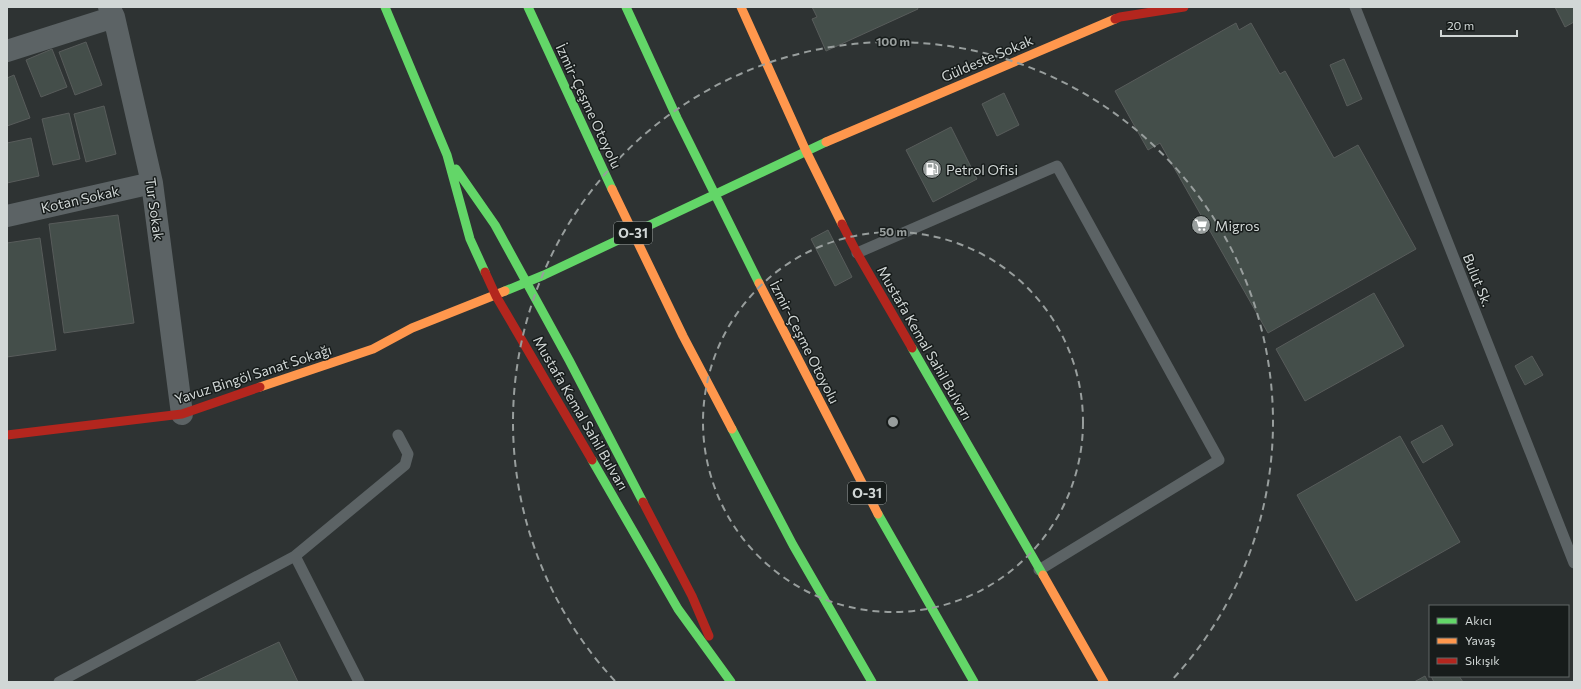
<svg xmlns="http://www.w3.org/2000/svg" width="1581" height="689" viewBox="0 0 1581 689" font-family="Commissioner,sans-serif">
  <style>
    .building { fill: #444e4a; stroke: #585c5b }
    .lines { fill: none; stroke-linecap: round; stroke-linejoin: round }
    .lane { stroke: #5c6365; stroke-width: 11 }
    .street { stroke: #5c6365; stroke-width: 22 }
    .fast { stroke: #63d668; stroke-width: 9 }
    .slow { stroke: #ff974d; stroke-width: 9 }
    .jam { stroke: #b3261e; stroke-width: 9 }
    .ring { fill: none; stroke: #989e9d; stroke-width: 2; stroke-dasharray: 7 5 }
    .labels { text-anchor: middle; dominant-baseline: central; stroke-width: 3; stroke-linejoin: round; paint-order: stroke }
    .shield { fill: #171c1b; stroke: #999f9e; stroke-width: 1 }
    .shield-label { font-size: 13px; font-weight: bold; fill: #d1d7d6 }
    .street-label { font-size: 14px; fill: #d1d7d6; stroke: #171c1b }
    .poi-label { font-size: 14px; fill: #d1d7d6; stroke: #171c1b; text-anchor: start }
    .centre { fill: #989e9d; stroke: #171c1b; stroke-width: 2 }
    .ring-label { font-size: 12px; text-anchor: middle; font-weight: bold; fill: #989e9d; stroke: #171c1b; stroke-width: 3; stroke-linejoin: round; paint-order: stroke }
  </style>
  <rect width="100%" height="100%" fill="#2e3333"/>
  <!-- building -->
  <path class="building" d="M812 7H917L918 9 826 51 812 19 817 17Z
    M1555 7H1574V22L1565 27Z
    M1236 23 1239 30 1251 23 1280 74 1285 71 1334 158 1358 145 1416 249 1268 333 1160 143 1148 150 1115 91Z
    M86 42 102 85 75 95 59 52Z
    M52 49 67 87 41 97 26 60Z
    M1344 59 1362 99 1347 106 1330 65Z
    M14 75 30 118 7 126V78Z
    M1004 93 1019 125 997 136 982 104Z
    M104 106 116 154 86 162 74 114Z
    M69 113 80 159 53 165 42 119Z
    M951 127 977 179 933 202 906 150Z
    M31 138 39 176 7 183V143Z
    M118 215 134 323 64 333 49 224Z
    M828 230 852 277 835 286 811 239Z
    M40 238 56 350 7 357V243Z
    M1374 293 1404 346 1305 401 1276 349Z
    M1532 356 1543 375 1525 385 1515 366Z
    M1442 425 1453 445 1423 463 1411 442Z
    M1400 436 1460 542 1356 601 1297 495Z
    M279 642 298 682H194Z
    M1425 676 1428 682H1414Z
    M1431 676H1459L1463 682H1434Z"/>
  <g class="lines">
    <!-- lane -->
    <path class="lane" d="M1355 7 1574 563
      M857 253 1057 166 1219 460 1039 570
      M295 556 359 682
      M59 682 295 556 405 465 408 454 398 435"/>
    <!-- street -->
    <path class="street" d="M109 7 114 17 152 183 182 414
      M7 51 114 17
      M7 216 152 183"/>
    <!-- fast -->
    <path class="fast" d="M385 7 447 155 470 239 485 272
      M528 7 612 189
      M626 7 677 118 759 283
      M456 169 495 225 569 360 643 502
      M505 291 544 275 826 142
      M912 348 1043 575
      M732 429 793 545 872 682
      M592 460 678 609 731 682
      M878 514 974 682"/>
    <!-- slow -->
    <path class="slow" d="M741 7 806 151 842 224
      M826 142 1115 19
      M612 189 683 336 732 429
      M759 283 878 514
      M260 387 373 349 412 328 505 291
      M1043 575 1104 682"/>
    <!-- jam -->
    <path class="jam" d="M1115 19 1120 17 1184 7
      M842 224 857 253 912 348
      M485 272 496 296 592 460
      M7 435 182 414 260 387
      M643 502 692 596 709 636"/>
  </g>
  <!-- distance rings -->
  <g class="ring">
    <circle cx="893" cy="422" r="190"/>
    <path d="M615 681A380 380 0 1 1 1171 681"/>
  </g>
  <!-- icons -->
  <defs>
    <symbol id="fuel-disc" viewBox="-11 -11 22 22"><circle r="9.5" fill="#989e9d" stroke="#171c1b"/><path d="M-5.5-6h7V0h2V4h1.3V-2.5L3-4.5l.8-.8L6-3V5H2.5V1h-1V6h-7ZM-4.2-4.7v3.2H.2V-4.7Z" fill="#fff"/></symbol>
    <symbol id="supermarket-disc" viewBox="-11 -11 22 22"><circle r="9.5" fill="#989e9d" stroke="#171c1b"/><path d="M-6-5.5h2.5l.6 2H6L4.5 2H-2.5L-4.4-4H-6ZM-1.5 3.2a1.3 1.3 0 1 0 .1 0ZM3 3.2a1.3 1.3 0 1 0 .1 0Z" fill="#fff"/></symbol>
  </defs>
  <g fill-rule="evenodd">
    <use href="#fuel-disc" x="921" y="158" width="22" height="22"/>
    <use href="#supermarket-disc" x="1190" y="214" width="22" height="22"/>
  </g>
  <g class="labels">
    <!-- shield labels -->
    <g class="shield">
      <rect x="614" y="222" width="38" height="22" rx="3"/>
      <rect x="848" y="482" width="38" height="22" rx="3"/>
    </g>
    <g class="shield-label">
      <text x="633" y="233">O-31</text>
      <text x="867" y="493">O-31</text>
    </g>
    <!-- street labels -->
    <g class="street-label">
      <text transform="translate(987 58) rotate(-23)">Güldeste Sokak</text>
      <text transform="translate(589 106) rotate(65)">İzmir-Çeşme Otoyolu</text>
      <text transform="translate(80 199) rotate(-13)">Kotan Sokak</text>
      <text transform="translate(155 209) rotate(82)">Tur Sokak</text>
      <text transform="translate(1478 280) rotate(68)">Bulut Sk.</text>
      <text transform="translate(805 342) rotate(63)">İzmir-Çeşme Otoyolu</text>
      <text transform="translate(925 343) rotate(60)">Mustafa Kemal Sahil Bulvarı</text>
      <text transform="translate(253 374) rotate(-18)">Yavuz Bingöl Sanat Sokağı</text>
      <text transform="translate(581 413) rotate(60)">Mustafa Kemal Sahil Bulvarı</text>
    </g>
    <!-- poi labels -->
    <g class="poi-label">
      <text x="946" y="169">Petrol Ofisi</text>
      <text x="1215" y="225">Migros</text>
    </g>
  </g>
  <circle cx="893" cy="422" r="6" class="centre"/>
  <g class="ring-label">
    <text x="893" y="46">100 m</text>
    <text x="893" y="236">50 m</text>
  </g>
  <!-- border -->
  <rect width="1581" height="689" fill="none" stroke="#d1d7d6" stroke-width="16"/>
  <!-- legend -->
  <rect x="1429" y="605" width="140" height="72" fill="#171c1b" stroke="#616766"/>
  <rect x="1437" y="618" width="20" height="6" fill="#63d668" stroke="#616766"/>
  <text x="1465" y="625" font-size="12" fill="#d1d7d6">Akıcı</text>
  <rect x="1437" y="638" width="20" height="6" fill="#ff974d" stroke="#616766"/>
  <text x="1465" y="645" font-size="12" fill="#d1d7d6">Yavaş</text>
  <rect x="1437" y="658" width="20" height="6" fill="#b3261e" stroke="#616766"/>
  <text x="1465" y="665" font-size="12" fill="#d1d7d6">Sıkışık</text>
  <!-- scale -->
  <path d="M1441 30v6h76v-6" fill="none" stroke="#d1d7d6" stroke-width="2"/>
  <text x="1447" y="30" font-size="12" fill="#d1d7d6" stroke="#171c1b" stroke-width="3" paint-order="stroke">20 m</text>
</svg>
